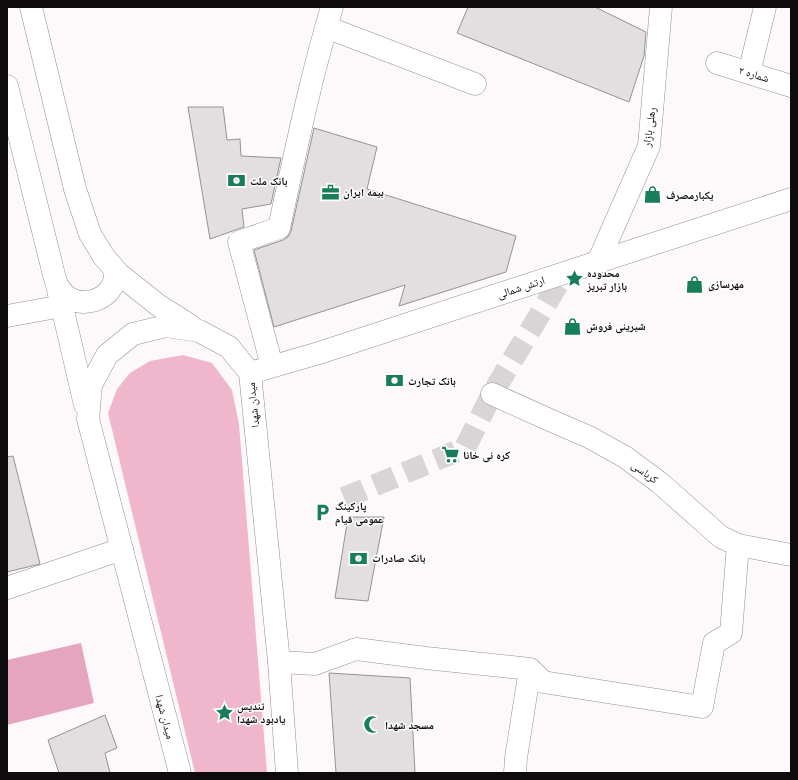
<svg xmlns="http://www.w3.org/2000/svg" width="798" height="780" viewBox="0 0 798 780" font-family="Mulish,'Noto Naskh Arabic',sans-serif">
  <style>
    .green { fill: #efb6cc }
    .forest { fill: #e6a5be }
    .building { fill: #e3dfe0; stroke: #969193 }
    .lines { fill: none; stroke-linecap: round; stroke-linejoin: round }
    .minor-tunnel { stroke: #d9d5d6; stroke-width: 22; stroke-dasharray: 22 11; stroke-linecap: butt }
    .minor-casing { stroke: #949091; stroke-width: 23 }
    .major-casing { stroke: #949091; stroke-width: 23 }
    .minor { stroke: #fff; stroke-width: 22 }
    .major { stroke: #fff; stroke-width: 22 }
    .labels { text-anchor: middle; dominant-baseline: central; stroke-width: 3; stroke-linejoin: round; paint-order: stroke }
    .street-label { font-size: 11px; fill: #0d0b0c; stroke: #fff }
    .poi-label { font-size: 11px; font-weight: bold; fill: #0d0b0c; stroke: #fff; text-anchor: start }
  </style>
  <rect width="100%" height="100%" fill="#fdf9fa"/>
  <!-- green -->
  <path class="green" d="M183 355 212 363 232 390 239 424 267 773H195L108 413 117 389 130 373 150 361Z"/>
  <!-- forest -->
  <path class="forest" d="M81 643 94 703 7 725V660Z"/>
  <!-- building -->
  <path class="building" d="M468 7H595L646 32 644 56 629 102 457 33Z
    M188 107H223L227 140 240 139 241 156 281 158 271 204 242 209 244 227 210 239Z
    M314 128 377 147 367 189 516 236 506 272 399 306 405 285 274 327 254 250 283 240 288 237 291 231Z
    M13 456 40 564 7 572V457Z
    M348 517H384L368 601 335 598Z
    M329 673 410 678 415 773H336Z
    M105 715 117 748 105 753 110 773H59L48 740Z"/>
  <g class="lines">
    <!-- minor-tunnel -->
    <path class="minor-tunnel" d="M344 498 465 448 492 394 564 274"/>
    <defs>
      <path id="minor" d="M326 27 475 84
        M717 63 791 86
        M749 73 765 7
        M598 262 649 146 661 7
        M7 316 62 306
        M272 366 239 242 279 228C295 154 310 80 332 7
        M492 394 552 421 589 437 625 457 660 483 721 537 738 545 791 555
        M7 588 122 549
        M279 662 315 664 356 649 426 658 530 669 543 682 702 707 714 643 731 633 738 545
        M515 773 516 758 530 669"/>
      <path id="major" d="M31 7 75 189 90 234 104 257 119 274 158 305 191 326
        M7 86 54 275 57 285 85 405
        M57 285C59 288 62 292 65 295 79 308 106 302 113 284 115 280 115 275 116 271
        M250 373 319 353 791 199
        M180 773 88 419 91 385 107 355 133 334 166 326 199 331 229 347 250 373 279 662 287 773"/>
    </defs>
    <!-- minor casing -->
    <use href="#minor" class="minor-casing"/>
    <!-- major casing -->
    <use href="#major" class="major-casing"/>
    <!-- minor -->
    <use href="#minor" class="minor"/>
    <!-- major -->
    <use href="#major" class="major"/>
  </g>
  <!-- icons -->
  <defs>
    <symbol id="bank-bare" viewBox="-9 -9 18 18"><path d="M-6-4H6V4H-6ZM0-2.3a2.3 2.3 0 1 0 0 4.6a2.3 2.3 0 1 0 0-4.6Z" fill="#177e58" stroke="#fff" stroke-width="2.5" paint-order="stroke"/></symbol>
    <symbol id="office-bare" viewBox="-9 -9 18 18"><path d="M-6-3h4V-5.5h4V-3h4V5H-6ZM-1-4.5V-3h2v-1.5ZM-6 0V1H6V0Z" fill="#177e58" stroke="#fff" stroke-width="2.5" paint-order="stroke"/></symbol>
    <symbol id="shop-bare" viewBox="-9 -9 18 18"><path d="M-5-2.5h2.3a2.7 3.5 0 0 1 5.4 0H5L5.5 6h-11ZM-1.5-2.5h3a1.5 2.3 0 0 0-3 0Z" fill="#177e58" stroke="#fff" stroke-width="2.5" paint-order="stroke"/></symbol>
    <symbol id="sight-bare" viewBox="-9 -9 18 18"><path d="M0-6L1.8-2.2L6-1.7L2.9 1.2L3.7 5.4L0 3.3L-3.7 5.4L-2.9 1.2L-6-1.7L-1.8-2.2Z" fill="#177e58" stroke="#fff" stroke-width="2.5" paint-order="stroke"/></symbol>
    <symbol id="supermarket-bare" viewBox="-9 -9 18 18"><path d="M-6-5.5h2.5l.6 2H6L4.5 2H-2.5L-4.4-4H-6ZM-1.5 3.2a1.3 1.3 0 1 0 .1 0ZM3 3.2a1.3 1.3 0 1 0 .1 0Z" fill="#177e58" stroke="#fff" stroke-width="2.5" paint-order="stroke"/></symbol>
    <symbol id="parking-bare" viewBox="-9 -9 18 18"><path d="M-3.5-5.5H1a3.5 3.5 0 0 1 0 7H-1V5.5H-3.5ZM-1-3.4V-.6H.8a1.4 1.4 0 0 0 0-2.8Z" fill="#177e58" stroke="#fff" stroke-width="2.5" paint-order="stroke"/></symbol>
    <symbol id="mosque-bare" viewBox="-9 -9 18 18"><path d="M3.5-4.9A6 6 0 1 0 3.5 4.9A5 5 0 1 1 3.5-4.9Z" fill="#177e58" stroke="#fff" stroke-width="2.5" paint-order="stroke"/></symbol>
  </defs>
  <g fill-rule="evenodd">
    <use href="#bank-bare" x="224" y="168" width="25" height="25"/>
    <use href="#office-bare" x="318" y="180" width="25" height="25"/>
    <use href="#shop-bare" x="640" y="182" width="25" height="25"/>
    <use href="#sight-bare" x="562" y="266" width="25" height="25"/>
    <use href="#shop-bare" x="682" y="272" width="25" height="25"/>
    <use href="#shop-bare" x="560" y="314" width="25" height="25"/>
    <use href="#bank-bare" x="382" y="368" width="25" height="25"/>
    <use href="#supermarket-bare" x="438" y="442" width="25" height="25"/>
    <use href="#parking-bare" x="310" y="500" width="25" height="25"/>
    <use href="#bank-bare" x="346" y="546" width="25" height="25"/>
    <use href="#sight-bare" x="212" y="700" width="25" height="25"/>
    <use href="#mosque-bare" x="360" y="712" width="25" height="25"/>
  </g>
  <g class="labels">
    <!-- street labels -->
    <g class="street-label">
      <text transform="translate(754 74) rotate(17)">شماره ۲</text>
      <text transform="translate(649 127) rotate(-82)">رهلی بازار</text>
      <text transform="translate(521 287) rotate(-18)">ارتش شمالی</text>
      <text transform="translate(253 405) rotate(-96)">میدان شهدا</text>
      <text transform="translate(645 472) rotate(36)">کرباسی</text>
      <text transform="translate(165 717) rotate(75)">میدان شهدا</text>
    </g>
    <!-- poi labels -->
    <g class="poi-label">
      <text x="250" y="181">بانک ملت</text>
      <text x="343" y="192">بیمه ایران</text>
      <text x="666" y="195">یکبارمصرف</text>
      <text x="587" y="273">محدوده<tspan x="587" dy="13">بازار تبریز</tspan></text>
      <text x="708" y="284">مهرسازی</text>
      <text x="586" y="326">شیرینی فروش</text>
      <text x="408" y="381">بانک تجارت</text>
      <text x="463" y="455">کره نی خانا</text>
      <text x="335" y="506">پارکینگ<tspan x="335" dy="13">عمومی قیام</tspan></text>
      <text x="372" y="558">بانک صادرات</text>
      <text x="237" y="706">تندیس<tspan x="237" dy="13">یادبود شهدا</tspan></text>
      <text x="385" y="725">مسجد شهدا</text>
    </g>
  </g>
  <!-- border -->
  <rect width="798" height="780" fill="none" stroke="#0d0b0c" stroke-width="16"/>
</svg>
